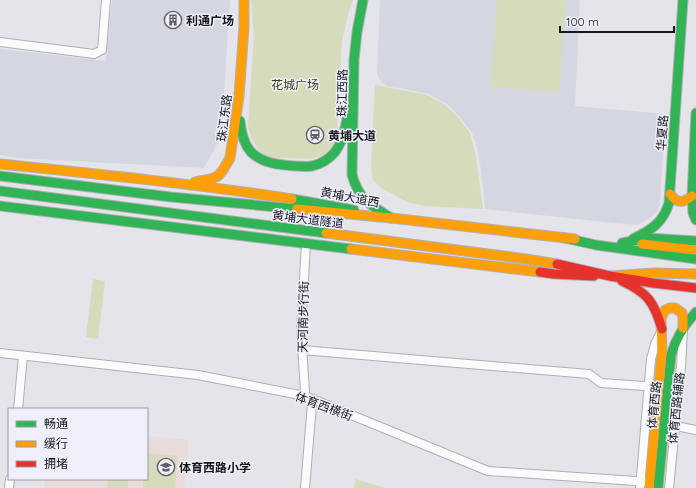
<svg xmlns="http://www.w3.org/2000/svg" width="696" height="488" viewBox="0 0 696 488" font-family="Quicksand,'Noto Sans SC',sans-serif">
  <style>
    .built { fill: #d4d6e2 }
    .education { fill: #e8dbd9 }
    .green { fill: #d5dbbb }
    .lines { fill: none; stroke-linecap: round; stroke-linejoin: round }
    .street-casing { stroke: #afafb4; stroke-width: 10 }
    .fast-casing { stroke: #afafb4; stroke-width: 11 }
    .slow-casing { stroke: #afafb4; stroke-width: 11 }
    .jam-casing { stroke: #afafb4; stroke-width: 11 }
    .street { stroke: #fbfbfc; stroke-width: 8 }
    .fast { stroke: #30b455; stroke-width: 9 }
    .slow { stroke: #ff9f0a; stroke-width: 9 }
    .jam { stroke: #e5322d; stroke-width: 9 }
    .labels { text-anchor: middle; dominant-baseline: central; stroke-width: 3; stroke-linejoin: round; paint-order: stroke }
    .poi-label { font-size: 12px; font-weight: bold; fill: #17171b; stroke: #eeeffa; text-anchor: start }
    .park-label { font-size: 12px; fill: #3b400f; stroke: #eeeffa }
    .street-label { font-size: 12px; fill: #17171b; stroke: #eeeffa }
  </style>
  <rect width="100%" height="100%" fill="#e4e4ea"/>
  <!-- built -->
  <path class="built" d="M112 0H230L221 137 204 168 17 158 0 155V49L106 61Z
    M380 0H580L575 106 665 114 660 204 657 212 647 220 637 225 604 222 485 209 481 170 477 147 472 133 458 115 447 104 428 94 400 88 389 87 381 82 377 74Z"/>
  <!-- education -->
  <path class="education" d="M147 436 189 440 184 488H44L45 479H147Z"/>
  <!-- green -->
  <path class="green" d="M251 0H353L349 11 342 41 337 132C331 161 313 160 290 158 283 158 274 159 268 156 256 151 251 138 248 127L254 35Z
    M497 0H566L559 93 490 87Z
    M375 85 427 95 445 105 456 115 470 133 476 157 483 209 424 206 407 202 381 188 373 180 371 168Z
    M93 279 105 281 98 339 86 337Z
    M147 453 178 456 175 488H143V479H147Z
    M108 479H128V488H107Z
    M355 479 385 488H354Z"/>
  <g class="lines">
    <defs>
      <path id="street" d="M0 42 94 54 102 50 106 0
        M302 350 589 374 601 383 659 387
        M0 353 198 375 305 396 488 471 650 482
        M305 392 301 331 306 243
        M18 409 23 356
        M671 425 696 430
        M9 488 10 479
        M305 488 312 404
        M640 488 651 359 655 344 661 332
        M669 488 681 366 683 331"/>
      <path id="fast" d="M363 0 357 32 354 60 352 175C359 200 371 205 391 218
        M696 113 692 196 693 213 696 220
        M240 121C241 132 243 143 251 152 263 164 281 165 296 166 302 166 307 167 312 166 321 164 329 159 335 152 344 140 346 123 349 109
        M0 176 171 197 297 209
        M0 191 326 233
        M292 199 354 210
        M0 206 351 249
        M565 238 596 245 696 259
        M633 239C651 230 663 223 669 203L683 0
        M622 243 648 238 696 241
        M658 488 671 355C676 338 684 325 696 312"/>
      <path id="slow" d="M0 164C98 174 195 184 292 199
        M195 182 211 179 218 176 223 170 230 158 239 96 244 27V0
        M670 194C677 204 683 203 692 196
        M297 209 391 218 575 239
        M326 233 526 259 557 264
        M642 244 696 250
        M351 249 540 272
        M611 276 654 273 696 274
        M649 488 662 353 661 318 665 310 670 308H675L682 313 683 317V328"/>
      <path id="jam" d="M557 264 610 276 653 283 696 288
        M540 272 554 274 594 276
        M622 281C648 293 654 302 662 329"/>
    </defs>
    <!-- street casing -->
    <use href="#street" class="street-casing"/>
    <!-- fast casing -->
    <use href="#fast" class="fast-casing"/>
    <!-- slow casing -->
    <use href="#slow" class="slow-casing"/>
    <!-- jam casing -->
    <use href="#jam" class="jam-casing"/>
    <!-- street -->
    <use href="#street" class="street"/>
    <!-- fast -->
    <use href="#fast" class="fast"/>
    <!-- slow -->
    <use href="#slow" class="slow"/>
    <!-- jam -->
    <use href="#jam" class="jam"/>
  </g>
  <!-- icons -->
  <defs>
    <symbol id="building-ring" viewBox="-11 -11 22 22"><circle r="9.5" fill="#eeeffa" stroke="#5f5f63" stroke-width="1.5"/><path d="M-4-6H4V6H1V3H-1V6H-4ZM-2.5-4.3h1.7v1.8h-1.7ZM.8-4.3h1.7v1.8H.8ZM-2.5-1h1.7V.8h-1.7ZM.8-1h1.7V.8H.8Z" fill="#5f5f63"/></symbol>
    <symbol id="station-ring" viewBox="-11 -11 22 22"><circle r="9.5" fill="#eeeffa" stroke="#5f5f63" stroke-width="1.5"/><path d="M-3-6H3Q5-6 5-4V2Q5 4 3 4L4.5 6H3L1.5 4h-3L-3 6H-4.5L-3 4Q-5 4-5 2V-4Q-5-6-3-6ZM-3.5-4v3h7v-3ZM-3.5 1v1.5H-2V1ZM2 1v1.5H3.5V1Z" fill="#5f5f63"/></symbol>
    <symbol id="school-ring" viewBox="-11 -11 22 22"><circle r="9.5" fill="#eeeffa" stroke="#5f5f63" stroke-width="1.5"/><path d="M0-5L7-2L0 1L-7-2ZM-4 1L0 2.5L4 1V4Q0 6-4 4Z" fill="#5f5f63"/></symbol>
  </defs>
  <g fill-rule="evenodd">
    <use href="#building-ring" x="163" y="10" width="20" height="20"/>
    <use href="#station-ring" x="305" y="125" width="20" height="20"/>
    <use href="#school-ring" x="156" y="457" width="20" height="20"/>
  </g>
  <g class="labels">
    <!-- poi labels -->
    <g class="poi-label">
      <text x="186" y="20">利通广场</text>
      <text x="328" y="135">黄埔大道</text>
      <text x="179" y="467">体育西路小学</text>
    </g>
    <!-- park labels -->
    <g class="park-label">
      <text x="295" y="84">花城广场</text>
    </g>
    <!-- street labels -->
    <g class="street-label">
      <text transform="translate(342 93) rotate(-89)">珠江西路</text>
      <text transform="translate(224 118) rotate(-83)">珠江东路</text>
      <text transform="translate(662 133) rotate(-86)">华夏路</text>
      <text transform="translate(350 197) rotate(11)">黄埔大道西</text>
      <text transform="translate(308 219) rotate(7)">黄埔大道隧道</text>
      <text transform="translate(303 317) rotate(-89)">天河南步行街</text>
      <text transform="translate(654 405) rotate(-84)">体育西路</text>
      <text transform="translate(324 406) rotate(20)">体育西横街</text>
      <text transform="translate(676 408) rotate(-84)">体育西路辅路</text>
    </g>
  </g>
  <!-- legend -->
  <rect x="8" y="408" width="140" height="72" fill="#eeeffa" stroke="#9899a1"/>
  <rect x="16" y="421" width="20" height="6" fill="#30b455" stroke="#9899a1"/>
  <text x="44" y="428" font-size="12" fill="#17171b">畅通</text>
  <rect x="16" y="441" width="20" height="6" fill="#ff9f0a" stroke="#9899a1"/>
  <text x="44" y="448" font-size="12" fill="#17171b">缓行</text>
  <rect x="16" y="461" width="20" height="6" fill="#e5322d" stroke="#9899a1"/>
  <text x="44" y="468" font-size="12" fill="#17171b">拥堵</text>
  <!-- scale -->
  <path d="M560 26v6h114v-6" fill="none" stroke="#17171b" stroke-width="2"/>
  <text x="566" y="26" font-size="12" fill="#17171b" stroke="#eeeffa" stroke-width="3" paint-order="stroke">100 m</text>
</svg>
